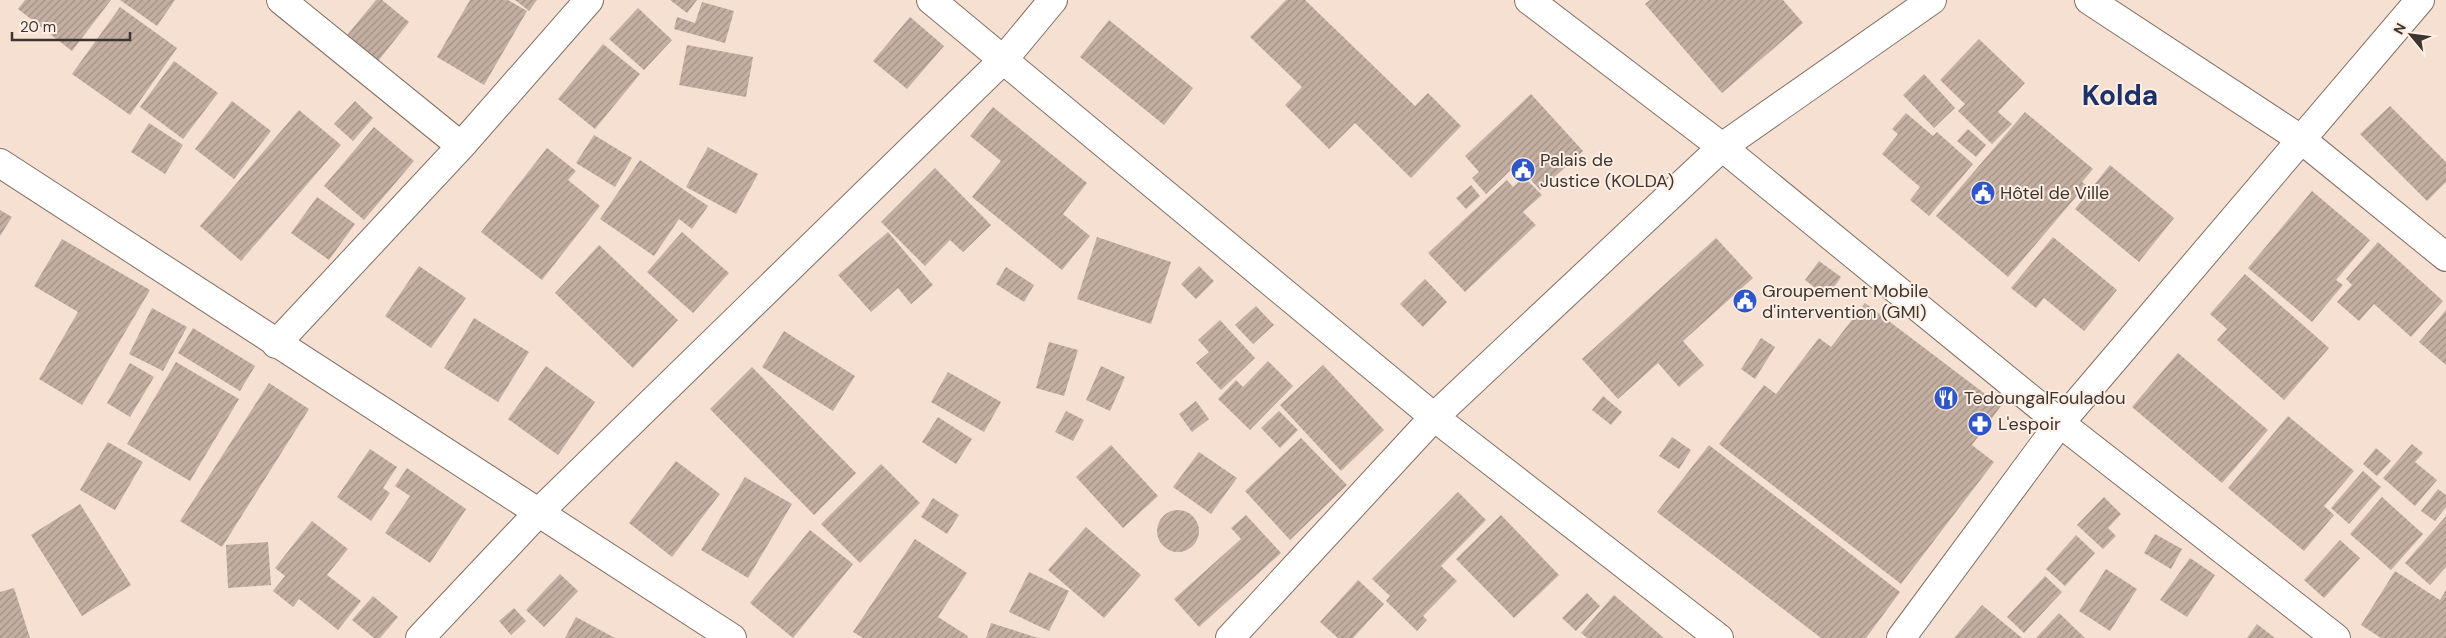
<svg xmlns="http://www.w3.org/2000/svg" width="2446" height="638" viewBox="0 0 2446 638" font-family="'DM Sans',sans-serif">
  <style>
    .building { fill: url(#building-hatch) }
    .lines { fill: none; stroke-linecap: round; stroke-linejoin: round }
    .minor-casing { stroke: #827064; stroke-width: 30 }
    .secondary-casing { stroke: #827064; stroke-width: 30 }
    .primary-casing { stroke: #827064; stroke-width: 30 }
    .minor { stroke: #fff; stroke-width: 28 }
    .secondary { stroke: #fff; stroke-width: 28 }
    .primary { stroke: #fff; stroke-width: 28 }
    .labels { text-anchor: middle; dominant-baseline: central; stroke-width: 4; stroke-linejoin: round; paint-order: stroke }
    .poi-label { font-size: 18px; fill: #3d3530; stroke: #ffeee3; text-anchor: start }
    .town-label { font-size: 28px; font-weight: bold; fill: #1b3167; stroke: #ffeee3 }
  </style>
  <defs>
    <pattern id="building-hatch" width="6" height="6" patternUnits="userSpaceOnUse" patternTransform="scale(1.25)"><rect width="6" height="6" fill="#c4b0a3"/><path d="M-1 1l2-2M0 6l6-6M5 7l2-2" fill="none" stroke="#a09085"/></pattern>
  </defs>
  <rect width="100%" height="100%" fill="#f5e0d2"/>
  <!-- building -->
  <path class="building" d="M25 0H111L72 51 18 9Z
    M120 0H175L157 26Z
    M376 0H382L409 22 375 65 343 40Z
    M470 0H508L527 11 484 85 437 57Z
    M515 0H537L529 11Z
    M670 0H697L687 13Z
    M1286 0H1305L1415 106 1428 93 1461 126 1411 178 1355 123 1329 149 1285 105 1302 87 1250 37Z
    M1650 0H1783L1803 23 1722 93 1645 4Z
    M702 2 734 11 725 43 674 29 677 17 695 23Z
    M120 7 177 48 130 115 72 74Z
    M638 8 672 40 644 70 609 39Z
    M910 17 944 46 907 89 873 61Z
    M1109 20 1193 88 1164 125 1080 57Z
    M1979 39 2025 83 1998 112 2012 124 1992 144 1958 111 1965 104 1940 80Z
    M603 44 640 74 595 129 558 99Z
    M687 45 753 57 746 97 679 85Z
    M174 61 218 93 183 139 140 107Z
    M1924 74 1955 108 1934 128 1903 95Z
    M1531 94 1583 151 1540 190 1517 164 1486 194 1472 178 1479 172 1465 156Z
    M232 101 271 131 234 179 195 149Z
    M355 101 373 118 353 141 334 124Z
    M2390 106 2446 162V182L2427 201 2360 134Z
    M993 107 1087 183 1063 214 1090 236 1062 270 972 197 1001 161 970 136Z
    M299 110 341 145 241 261 200 226Z
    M2025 112 2093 169 2082 182 2086 185 2008 277 1936 216Z
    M1906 113 1933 136 1937 132 1973 164 1929 216 1910 200 1920 187 1882 154 1898 134 1892 129Z
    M149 123 183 145 165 174 131 152Z
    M374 127 414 161 364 220 324 186Z
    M1968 129 1986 145 1976 157 1957 141Z
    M594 135 632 158 615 187 576 163Z
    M708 147 758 174 736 214 686 187Z
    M547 148 576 171 568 180 600 206 542 280 481 232Z
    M640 160 708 206 692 229 679 219 654 256 600 219Z
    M2110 165 2174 218 2139 262 2075 209Z
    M935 168 991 225 963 252 950 240 925 266 881 222Z
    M1524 177 1542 195 1523 212 1536 225 1465 292 1428 253 1507 180 1513 187Z
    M1471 185 1480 196 1466 209 1456 198Z
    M2312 191 2370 240 2336 280 2343 285 2312 322 2248 268Z
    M317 197 355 224 329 260 291 233Z
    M0 210 12 217 0 236Z
    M682 232 729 273 693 313 647 272Z
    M888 232 933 285 911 304 898 288 871 312 838 275Z
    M1097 237 1171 262 1151 324 1077 299Z
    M2053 237 2117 290 2084 331 2044 298 2036 308 2011 288Z
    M1716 238 1753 278 1683 341 1704 365 1679 387 1658 363 1618 399 1582 359Z
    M62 239 150 290 82 405 39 379 78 312 34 286Z
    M2378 242 2443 301 2411 337 2374 304 2359 321 2337 302 2352 285 2346 279Z
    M599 245 678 320 633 368 555 293Z
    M1819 261 1841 277 1827 297 1805 280Z
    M419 266 466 298 431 348 385 316Z
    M1199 266 1214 281 1196 299 1181 284Z
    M1006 267 1034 285 1024 302 996 284Z
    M2245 274 2329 348 2284 400 2217 340 2227 329 2210 314Z
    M1425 279 1447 302 1423 327 1400 304Z
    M1865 303 2001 406 1972 445 1994 462 1901 584 1719 444 1764 385 1776 394 1819 338 1831 347Z
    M1256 306 1274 325 1253 344 1235 325Z
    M152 308 187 327 163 371 129 354Z
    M2446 310V365L2419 342Z
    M474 318 529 352 498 402 444 368Z
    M1220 320 1255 358 1221 390 1196 363 1209 352 1198 340Z
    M193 328 255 366 240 391 178 353Z
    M784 331 855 376 833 411 762 367Z
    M1761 338 1775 347 1755 379 1741 369Z
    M1049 342 1078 350 1064 396 1036 388Z
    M2178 353 2268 430 2222 483 2132 407Z
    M1268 361 1293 386 1250 430 1218 399 1236 380 1243 387Z
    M176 362 239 399 190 481 127 444Z
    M130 363 154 377 130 417 107 403Z
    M1323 365 1384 430 1341 471 1280 405Z
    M546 366 595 402 558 455 508 419Z
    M1101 366 1125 377 1110 411 1086 400Z
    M752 367 856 473 814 515 710 409Z
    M948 372 1001 402 984 432 931 402Z
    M269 383 309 409 222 547 180 521Z
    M1603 396 1622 412 1611 425 1592 410Z
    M1196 401 1209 419 1192 432 1179 414Z
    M1066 411 1084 420 1073 441 1055 432Z
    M1279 411 1298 430 1280 448 1261 428Z
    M2288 416 2354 471 2324 506 2334 515 2304 551 2228 488Z
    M938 417 972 439 956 464 922 442Z
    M1672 437 1691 450 1679 469 1659 456Z
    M1301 438 1347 485 1290 540 1245 491Z
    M108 442 143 462 115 510 80 490Z
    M2412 444 2423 453 2415 462 2437 480 2415 506 2383 478Z
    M1111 445 1158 496 1123 528 1076 477Z
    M1709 445 1900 592 1866 638H1821L1657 512Z
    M2376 448 2391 461 2377 476 2363 464Z
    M370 449 397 467 383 488 390 493 371 521 337 497Z
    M1199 452 1237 478 1211 514 1173 487Z
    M676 461 720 494 672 557 629 523Z
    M881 464 920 503 860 563 821 524Z
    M407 468 466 509 430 563 385 533 410 496 395 486Z
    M2363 471 2381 487 2349 524 2331 508Z
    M745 477 792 504 748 578 701 550Z
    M2438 489 2446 495V507L2435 521 2421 511Z
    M1458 492 1486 520 1441 566 1457 581 1423 616 1427 620 1417 631 1386 601 1390 596 1372 579Z
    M2104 497 2121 514 2108 528 2116 536 2103 549 2077 525Z
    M2382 497 2423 534 2391 570 2350 534Z
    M933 498 959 515 947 534 921 517Z
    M80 504 131 585 82 616 31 535Z
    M1157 531a21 21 0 1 1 42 0a21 21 0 1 1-42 0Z
    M1246 515 1281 553 1199 627 1174 599 1241 539 1231 528Z
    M1501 515 1559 575 1514 618 1456 559Z
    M2446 516V567L2430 585 2405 563Z
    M312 521 348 549 327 575 361 601 338 630 299 599 293 607 273 591 285 576 275 568Z
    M1086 527 1141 575 1104 618 1048 570Z
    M810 530 853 564 793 638 750 603Z
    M2155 534 2182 549 2171 569 2144 553Z
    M2076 535 2095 553 2065 586 2046 569Z
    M915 539 967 573 938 617 968 636 967 638H863L853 632Z
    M2340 540 2360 558 2324 598 2304 580Z
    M268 542 271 585 228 588 226 545Z
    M2190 558 2215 575 2187 617 2160 600Z
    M2106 569 2137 589 2110 631 2079 611Z
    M2395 571 2440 600 2446 590V638H2381L2361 625Z
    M1029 572 1069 591 1049 631 1009 612Z
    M560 574 578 591 544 627 526 610Z
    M2045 576 2062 592 2024 633 2007 617Z
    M1358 580 1384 604 1353 638H1338L1320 622Z
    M14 588 30 638H0V592Z
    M1587 593 1600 606 1576 631 1562 618Z
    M1614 595 1664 638H1587L1581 633Z
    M373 596 398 617 380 638H374L352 620Z
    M1982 605 2022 638H1954Z
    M514 608 526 621 511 635 499 621Z
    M2059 613 2085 638H2036Z
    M576 617 615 638H565Z
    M991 623 1038 638H986Z
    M2257 624 2275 638H2247Z"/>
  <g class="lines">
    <defs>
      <path id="minor" d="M281 0 461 146
        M931 0 1434 417 1719 638
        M2089 0 2302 140 2446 257
        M0 163 732 638
        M276 344 461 146 589 0
        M420 638 538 513 1004 59 1053 0
        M1230 638 1434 417 1722 147"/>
      <path id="secondary" d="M1529 0 1722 147
        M1901 638 2060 423 2420 0"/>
      <path id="primary" d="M1932 0 1722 147 2060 423 2336 638"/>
    </defs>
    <!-- minor casing -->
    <use href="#minor" class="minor-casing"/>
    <!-- secondary casing -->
    <use href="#secondary" class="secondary-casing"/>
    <!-- primary casing -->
    <use href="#primary" class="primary-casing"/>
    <!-- minor -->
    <use href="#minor" class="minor"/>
    <!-- secondary -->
    <use href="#secondary" class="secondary"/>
    <!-- primary -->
    <use href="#primary" class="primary"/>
  </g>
  <!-- icons -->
  <defs>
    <symbol id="civic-disc" viewBox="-11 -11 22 22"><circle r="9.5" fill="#2e56c6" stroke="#ffeee3"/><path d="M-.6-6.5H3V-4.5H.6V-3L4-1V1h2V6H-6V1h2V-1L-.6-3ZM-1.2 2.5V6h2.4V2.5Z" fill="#fff"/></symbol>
    <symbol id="restaurant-disc" viewBox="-11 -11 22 22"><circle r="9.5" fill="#2e56c6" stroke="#ffeee3"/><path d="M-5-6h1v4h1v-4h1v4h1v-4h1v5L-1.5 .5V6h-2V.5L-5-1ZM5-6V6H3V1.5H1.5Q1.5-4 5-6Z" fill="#fff"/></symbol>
    <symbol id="pharmacy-disc" viewBox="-11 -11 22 22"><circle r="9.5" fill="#2e56c6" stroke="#ffeee3"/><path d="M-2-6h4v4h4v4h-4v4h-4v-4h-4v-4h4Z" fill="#fff"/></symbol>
  </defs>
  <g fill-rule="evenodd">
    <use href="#civic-disc" x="1509" y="156" width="28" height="28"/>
    <use href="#civic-disc" x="1969" y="179" width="28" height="28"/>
    <use href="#civic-disc" x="1731" y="287" width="28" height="28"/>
    <use href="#restaurant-disc" x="1932" y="384" width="28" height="28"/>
    <use href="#pharmacy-disc" x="1966" y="410" width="28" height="28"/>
  </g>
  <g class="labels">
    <!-- poi labels -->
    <g class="poi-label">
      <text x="1540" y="160">Palais de<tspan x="1540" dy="21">Justice (KOLDA)</tspan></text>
      <text x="2000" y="193">Hôtel de Ville</text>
      <text x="1762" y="291">Groupement Mobile<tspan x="1762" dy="21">d'intervention (GMI)</tspan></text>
      <text x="1964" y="398">TedoungalFouladou</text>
      <text x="1998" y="424">L'espoir</text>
    </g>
    <!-- town labels -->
    <g class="town-label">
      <text x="2120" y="95">Kolda</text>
    </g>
  </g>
  <!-- north arrow -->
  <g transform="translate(2411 35) rotate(299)" stroke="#ffeee3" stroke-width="4" paint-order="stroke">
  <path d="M0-4L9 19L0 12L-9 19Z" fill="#3d3530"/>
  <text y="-8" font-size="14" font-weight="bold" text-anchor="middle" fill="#3d3530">N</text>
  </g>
  <!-- scale -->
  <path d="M12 32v8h118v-8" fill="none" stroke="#3d3530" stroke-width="2.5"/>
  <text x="20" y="32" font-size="15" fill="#3d3530" stroke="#ffeee3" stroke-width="4" paint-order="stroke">20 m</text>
</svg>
